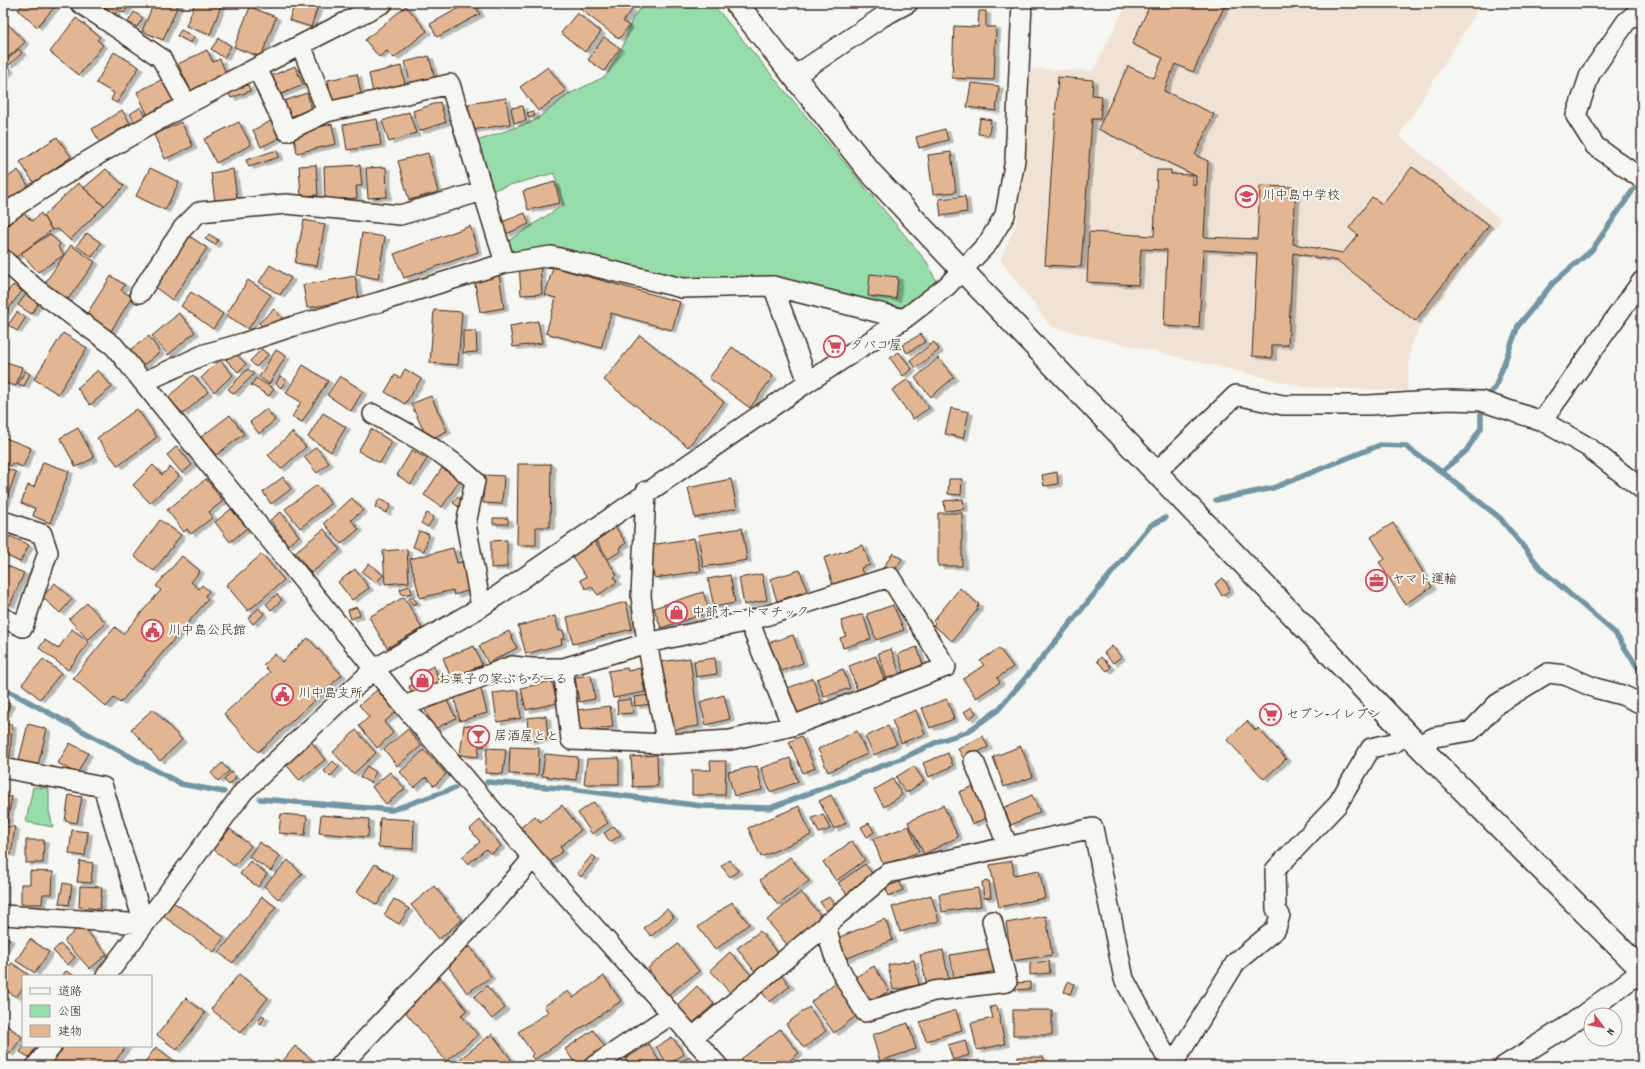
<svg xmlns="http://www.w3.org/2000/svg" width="1645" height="1069" viewBox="0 0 1645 1069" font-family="Dekko,'Klee One',sans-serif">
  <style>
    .built { fill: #f0e3d6 }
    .green { fill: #96ddab; stroke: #688464 }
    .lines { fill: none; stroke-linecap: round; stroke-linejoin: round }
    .stream { stroke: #7395a3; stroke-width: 5.5 }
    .building { fill: #e2b693; stroke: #3b2a1e; filter: url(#shadow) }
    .street-casing { stroke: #3b2a1e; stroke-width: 22 }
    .secondary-casing { stroke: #3b2a1e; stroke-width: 25 }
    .street { stroke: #f6f6f2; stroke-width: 19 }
    .secondary { stroke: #f6f6f2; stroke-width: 22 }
    .labels { text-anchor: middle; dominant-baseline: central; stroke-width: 4; stroke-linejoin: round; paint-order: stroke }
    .poi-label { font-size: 13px; fill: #3b2a1e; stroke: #f6f6f2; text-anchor: start }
  </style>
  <defs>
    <filter id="shadow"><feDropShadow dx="4.5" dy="2.5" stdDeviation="0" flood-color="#0004"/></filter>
  </defs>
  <rect width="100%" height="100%" fill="#f6f6f2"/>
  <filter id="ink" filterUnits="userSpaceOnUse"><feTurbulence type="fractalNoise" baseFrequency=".025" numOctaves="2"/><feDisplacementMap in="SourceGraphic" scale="8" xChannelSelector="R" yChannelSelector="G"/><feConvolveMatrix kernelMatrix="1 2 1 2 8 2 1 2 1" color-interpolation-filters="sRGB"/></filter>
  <g filter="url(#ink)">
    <!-- built -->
    <path class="built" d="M1127 3H1482L1399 136 1501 219 1418 330 1411 345 1407 391 1304 387 1051 327 1000 260 1017 221 1024 173 1031 69 1093 71Z"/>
    <!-- green -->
    <path class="green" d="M645 3H712L927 262 938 285 904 319 786 281 675 287 511 253 499 247 563 205 554 173 492 190 477 141 534 121 569 94 606 76 624 44 632 19Z
      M33 787 49 788V811L53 827 26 822Z"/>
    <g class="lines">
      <!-- stream -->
      <path class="stream" d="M1485 397 1495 388 1518 326 1553 283 1592 250 1633 190
        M1442 472 1500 518 1543 571 1615 633 1642 674
        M1216 500 1273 488 1380 445 1405 446 1442 472 1466 451 1481 428V404
        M3 688 181 784 224 792
        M487 782 570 789 702 806 770 808 903 758 939 741 967 732 998 710 1028 675 1150 526 1165 518
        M260 799 392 810 455 788"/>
    </g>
    <!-- building -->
    <path class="building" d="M24 3H58L37 27 18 10Z
      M97 3H131L124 13 118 9 113 17 95 6Z
      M154 3H179L163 40 142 31Z
      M195 3H222L210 35 186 26Z
      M295 3H319L311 27 289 20Z
      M468 3H474L480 14 437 37 430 24Z
      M584 3H624L632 10 623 21 629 26 619 39 580 9Z
      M1151 3H1226L1193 72 1175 64 1164 91 1214 114 1195 155 1208 161 1204 237 1257 239 1260 186 1296 187 1293 244 1343 253 1358 235 1349 228 1372 197 1382 204 1412 167 1489 225 1415 321 1338 261 1293 253 1288 345H1272V358L1252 356 1257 253 1203 250 1199 328 1164 326 1167 250 1141 249 1138 285 1087 282 1089 232 1154 236 1157 170H1171V174L1192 175V184L1196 185V176L1098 129 1128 66 1154 78 1163 58 1132 44Z
      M406 6 427 31 394 58 387 51 379 57 365 40Z
      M250 7 276 17 261 57 234 47Z
      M979 11H986V27H996L994 80 952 78 954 26 978 27Z
      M134 12 143 18 137 27 128 22Z
      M577 13 601 32 585 52 561 33Z
      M76 18 100 37 97 40 103 45 79 75 50 52Z
      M8 24 25 42 3 62V29Z
      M181 30 194 37 191 43 177 36Z
      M604 37 620 48 604 71 588 60Z
      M219 38 231 46 224 58 211 49Z
      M19 49 22 53 9 65 6 61Z
      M207 50 213 62 220 59 228 78 193 95 178 64Z
      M114 52 139 67 117 103 111 100 114 93 96 83Z
      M429 56 435 79 411 85 405 62Z
      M5 64 10 70 4 75 3 65Z
      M295 66 303 85 279 95 271 76Z
      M401 66 406 89 374 97 369 74Z
      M548 67 566 91 538 111 520 87Z
      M357 74 362 99 332 104 328 80Z
      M167 77 180 103 149 118 137 92Z
      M1058 77 1093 80 1092 95 1102 96 1100 119H1092L1081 267 1045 265Z
      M971 83 999 86 996 111 967 107Z
      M248 85 250 91 231 98 228 92Z
      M307 93 312 109 287 118 281 102Z
      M506 98 510 124 472 130 468 104Z
      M440 102 446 122 419 131 413 111Z
      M523 106 526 121 514 123 511 108Z
      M141 107 147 119 136 125 130 114Z
      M122 110 130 123 100 142 92 129Z
      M533 111 535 116 529 118 527 113Z
      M409 112 416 133 389 142 382 121Z
      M980 118 991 120 989 135 978 134Z
      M377 119 381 145 347 150 343 125Z
      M271 121 279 138 261 147 253 130Z
      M181 122 193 146 165 159 154 135Z
      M239 122 251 145 216 163 204 139Z
      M332 124 336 144 297 153 293 133Z
      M945 129 948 140 919 148 916 137Z
      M57 137 71 157 34 183 20 162Z
      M277 150 279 157 249 167 246 160Z
      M951 152 956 192 933 194 928 155Z
      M428 153 438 192 409 200 398 161Z
      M316 165 318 195 301 196 299 166Z
      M360 165 362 186H356L357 198 325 200 324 167Z
      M386 167 387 197 368 198 366 168Z
      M150 168 179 182 165 210 136 196Z
      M106 169 124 186 104 206 84 188Z
      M233 169 237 198 215 202 211 173Z
      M18 170 29 187 7 202 3 196V180Z
      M555 182 560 203 528 210 523 191Z
      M78 183 104 206 70 240 58 229 52 230 43 216Z
      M965 196 967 212 941 216 939 199Z
      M23 212 32 221 41 213 52 230 16 257 3 247V229Z
      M525 213 529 224 506 234 502 222Z
      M304 220 325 224 317 266 295 263Z
      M470 226 478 252 404 278 394 254Z
      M87 233 101 243 92 257 76 246Z
      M362 233 385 237 378 279 356 274Z
      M50 234 60 244 58 247 64 255 38 272 21 253Z
      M186 234 207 248 172 300 152 285Z
      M209 234 218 240 215 245 205 239Z
      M71 245 95 262 68 299 45 283Z
      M540 262 542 294 521 295 519 263Z
      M270 265 291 278 280 295 259 282Z
      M553 267 680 302 672 330 611 313 601 348 546 333 556 298 545 295Z
      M499 274 504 308 480 312 474 278Z
      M870 274 898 277 896 299 868 296Z
      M111 276 125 285 121 290 132 297 111 331 86 315Z
      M355 276 359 299 307 308 303 285Z
      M248 280 271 295 248 329 226 315Z
      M13 285 22 291 5 313 3 312V297Z
      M191 292 223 314 213 329 181 306Z
      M26 294 39 303 31 314 18 305Z
      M274 309 282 318 268 332 259 323Z
      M434 310 462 312 458 365 430 363Z
      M17 312 26 317 17 331 8 325Z
      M179 313 195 332 168 355 152 336Z
      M538 321 542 343 513 347 510 326Z
      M463 331H476L477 352 463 353Z
      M63 333 87 348 58 394 34 379Z
      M921 334 925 342 907 353 902 345Z
      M640 335 724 402 688 447 604 380Z
      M149 336 160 352 142 366 130 350Z
      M934 342 939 350 916 368 910 360Z
      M732 347 773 376 750 408 709 378Z
      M262 349 268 355 256 367 250 361Z
      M276 350 286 356 269 384 259 377Z
      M234 352 246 364 238 372 226 360Z
      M899 352 912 369 903 376 890 358Z
      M938 358 954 377 931 397 915 378Z
      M220 360 233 375 214 392 201 378Z
      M3 361 22 367 16 386 3 382Z
      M303 365 328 381 302 422 292 417 301 402 286 393Z
      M248 369 254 374 234 394 228 389Z
      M405 369 421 379 405 404 385 392 395 375 400 378Z
      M98 370 112 387 90 405 77 388Z
      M25 371 30 374 24 386 18 384Z
      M193 375 208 392 183 414 168 397Z
      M280 376 286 380 281 388 276 384Z
      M340 376 363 391 351 411 327 395Z
      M256 378 274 389 269 396 251 385Z
      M908 379 929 408 913 419 892 390Z
      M431 396 447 431 428 440 411 404Z
      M951 408 969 412 963 438 945 434Z
      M137 409 157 437 118 466 97 438Z
      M266 409 275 420 259 434 250 422Z
      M323 413 346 427 331 452 308 437Z
      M230 415 244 434 216 455 201 437Z
      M78 428 94 458 76 467 60 438Z
      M371 429 392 442 380 463 358 451Z
      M292 432 306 447 281 469 268 455Z
      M3 437 31 448 23 467 12 463 11 466 3 463Z
      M177 446 192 465 182 473 167 455Z
      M316 447 329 463 317 473 304 457Z
      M412 450 427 459 411 484 397 475Z
      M43 462 69 471 50 523 33 516 35 508 21 503 28 485 34 487Z
      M518 464H551L550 527H536V545H517Z
      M153 465 162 475 170 467 179 476 150 503 133 485Z
      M3 467 16 472 5 504 3 503Z
      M442 468 460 480 442 507 424 495Z
      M1057 472 1058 484 1044 486 1042 475Z
      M484 475 504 476 502 504 483 503Z
      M283 477 291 489 271 504 263 492Z
      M206 479 223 501 209 512 213 517 191 534 187 529 184 532 167 510Z
      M731 479 737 508 695 518 688 488Z
      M949 479H962L961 495 948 494Z
      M317 485 331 504 300 528 285 509Z
      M457 497 464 501 460 508 453 503Z
      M352 498 363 510 351 520 359 529 341 544 324 523Z
      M379 499 391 505 386 513 375 507Z
      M963 499 964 509 945 511 944 501Z
      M231 509 247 528 230 542 215 522Z
      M281 512 299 536 288 545 270 520Z
      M427 513 434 517 428 527 421 523Z
      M938 513H962V566H938Z
      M493 518H508V524H493Z
      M160 520 181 535 154 571 134 556Z
      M612 522 626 543 619 548 621 551 608 559 593 535Z
      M1393 523 1432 587 1405 604 1379 562 1385 559 1371 537Z
      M742 528 747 560 703 567 698 535Z
      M324 529 340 550 311 573 295 552Z
      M419 531 429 534 424 551 413 547Z
      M10 536 29 545 20 562 3 554V549Z
      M591 536 617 575 614 577 617 582 598 595 591 586 586 589 580 580 586 577 571 555Z
      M694 538 701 571 655 578 650 565 651 545Z
      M507 540V567L491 568V541Z
      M863 545 870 565 861 568 863 575 833 585 824 558Z
      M453 548 457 563 467 561 474 589 454 595 453 590 420 598 410 559Z
      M407 549 409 582 385 584 383 551Z
      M893 553 902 559 892 574 883 568Z
      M262 554 284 580 248 611 226 585Z
      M182 556 200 571 191 582 199 589 202 585 209 591 205 596 208 599 120 703 114 698 106 707 73 678 115 627 123 634 161 590 156 586Z
      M369 563 383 575 376 583 362 572Z
      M3 564 24 573 10 605 3 602Z
      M355 569 369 588 352 600 338 582Z
      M800 570 807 591 777 601 770 579Z
      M762 574 767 600 744 605 739 578Z
      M730 575 735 603 714 607 708 579Z
      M1223 578 1230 590 1222 596 1215 584Z
      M55 583 72 599 60 613 42 597Z
      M410 586 412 593 402 595 400 589Z
      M960 588 979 605 977 607 978 609 952 641 933 625 935 623 933 621Z
      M703 592 710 612 661 628 654 608Z
      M277 594 282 600 271 610 266 604Z
      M404 597 422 628 387 648 369 617Z
      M413 597 417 603 413 605 409 599Z
      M626 602 632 629 573 644 567 617Z
      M87 603 106 623 88 640 69 619Z
      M893 605 904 630 876 640 867 614Z
      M357 607 360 615 351 619 348 610Z
      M259 608 264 614 253 624 248 618Z
      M863 614 871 639 843 648 840 638 846 636 841 621Z
      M555 616 559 631 563 630 565 638 561 639 562 644 526 654 518 626Z
      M72 629 89 642 68 670 39 648 45 640 58 649Z
      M509 631 517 648 488 663 479 646Z
      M793 635 803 663 778 672 768 643Z
      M308 638 342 675 258 752 224 714 270 672 263 665 275 654 282 662Z
      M474 646 482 665 451 678 443 658Z
      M1112 646 1121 657 1113 663 1104 653Z
      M917 647 924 668 905 675 898 654Z
      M999 648 1013 667 997 678 1000 682 976 698 963 679 984 665 980 661Z
      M891 649 900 674 887 679 878 653Z
      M876 656 884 680 857 690 849 666Z
      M1101 657 1111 667 1107 671 1097 661Z
      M690 658 699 726 669 730 660 662Z
      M715 658 717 674 696 677 694 661Z
      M43 659 61 673 40 699 22 684Z
      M434 666 440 683 412 695 409 686 413 685 410 677Z
      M627 668 628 671 640 668 645 692 613 698 608 671Z
      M843 669 850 688 824 697 817 679Z
      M591 675 595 699 579 702 575 677Z
      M813 678 822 705 797 714 788 688Z
      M552 681 557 703 526 710 521 688Z
      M481 689 487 713 460 721 454 697Z
      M377 690 396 712 384 722 393 733 377 748 359 726 369 717 359 705Z
      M518 690 521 718 497 722 493 693Z
      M651 695 652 704 635 706 634 697Z
      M724 695 730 719 706 725 700 702Z
      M445 697 456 718 435 729 424 708Z
      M631 699 633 713 618 714 617 701Z
      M947 699 954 719 930 728 922 708Z
      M3 700 10 704 6 714H3Z
      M610 706 613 727 579 731 577 710Z
      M972 707 976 713 969 719 964 712Z
      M153 709 182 740 160 761 131 729Z
      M916 710 925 734 901 743 892 720Z
      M546 716 548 739 529 741 527 718Z
      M1247 721 1256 731 1258 728 1286 759 1264 779 1227 740Z
      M3 724H12L10 757 3 756Z
      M28 724 47 729 37 769 18 764Z
      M464 725 487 728 484 747 479 746 478 757 460 755Z
      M888 726 897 744 874 755 865 737Z
      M408 729 421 746 397 766 384 749Z
      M356 730 376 753 353 774 333 752Z
      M857 731 867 754 828 772 818 749Z
      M801 736 815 768 803 773 789 742Z
      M983 736 988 747 964 759 958 749Z
      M311 741 325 760 299 780 284 762Z
      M70 743 88 753 77 774 58 763Z
      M1021 746 1033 777 1004 787 993 757Z
      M510 747 539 748 538 775 509 774Z
      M487 748 506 749 503 774 485 773Z
      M424 750 446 774 434 786 426 777 414 788 400 772Z
      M948 753 953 766 929 777 923 763Z
      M545 754 578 757 576 780 542 776Z
      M657 755 658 786 633 787 631 757Z
      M619 758V784H584L587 759Z
      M790 758 798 782 770 792 761 768Z
      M333 761 339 767 330 777 324 771Z
      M710 761H726L725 795H692V770H711Z
      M222 763 229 771 218 781 211 773Z
      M367 766 376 772 370 783 360 777Z
      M757 766 762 790 734 796 728 772Z
      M914 766 924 781 906 793 896 777Z
      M231 772 236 778 229 785 224 780Z
      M390 772 405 789 386 804 372 787Z
      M893 779 902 795 884 807 874 790Z
      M974 786 987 818 972 824 959 792Z
      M69 795 82 797 77 823 65 821Z
      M831 795 846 823 834 829 819 801Z
      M1032 795 1040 812 1011 825 1003 808Z
      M3 796 12 797 7 823 3 822Z
      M594 802 608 823 592 834 578 813Z
      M562 805 581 830 560 847 563 851 548 863 520 828 535 816 540 822Z
      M943 805 958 837 924 854 908 822Z
      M799 806 811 835 761 857 748 828Z
      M281 814 307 816 305 835 279 833Z
      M823 814 830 829 819 833 812 818Z
      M321 815 369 819 368 837 319 833Z
      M380 818 414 820 413 849 378 847Z
      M480 820 501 846 491 854 486 849 468 864 462 857 480 842 470 829Z
      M869 823 874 832 867 837 861 827Z
      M3 826 15 827 11 854 3 853Z
      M614 826 621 835 610 842 604 833Z
      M909 826 919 852 883 865 873 839Z
      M230 829 251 846 234 866 213 849Z
      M72 830 88 832 85 856 69 854Z
      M26 840H44L43 863H26Z
      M852 841 865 860 836 881 823 862Z
      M259 842 280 856 271 871 249 857Z
      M592 855 596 858 581 877 577 873Z
      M790 857 809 881 778 905 760 880Z
      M288 860 302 874 278 899 264 886Z
      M729 860 738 871 730 877 721 866Z
      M80 861 93 863 91 883 77 882Z
      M250 861 267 874 258 887 240 874Z
      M1012 861 1014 875 1039 870 1045 898 999 907 990 865Z
      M375 864 394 876 377 905 357 892Z
      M865 864 875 877 849 897 838 883Z
      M30 871 53 872 52 894H43L42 904H21V884H30Z
      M989 881 991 897 984 898 982 882Z
      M900 882 903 890 889 896 885 887Z
      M3 883H5L4 904H3Z
      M63 883 72 885 69 905 59 903Z
      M80 886 102 887 100 909 79 907Z
      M434 886 462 920 439 939 411 905Z
      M978 888 981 906 942 912 939 894Z
      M801 892 822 917 788 946 767 920Z
      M931 895 939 921 900 932 892 907Z
      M262 897 276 907 233 963 219 953Z
      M829 897 836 907 827 912 820 902Z
      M394 899 409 909 399 924 384 915Z
      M173 902 224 937 214 952 163 916Z
      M732 902 749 924 715 950 698 927Z
      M667 909 674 917 651 936 644 928Z
      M1046 916 1052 955 1012 961 1006 923Z
      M885 919 893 940 845 959 837 938Z
      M81 925 107 954 90 969 64 941Z
      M760 931 778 954 755 972 737 948Z
      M3 935 10 939 3 951Z
      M30 939 49 952 35 973 16 961Z
      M60 944 75 957 68 965 53 951Z
      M678 944 699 971 665 997 654 983 657 981 648 968Z
      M470 946 491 977 467 993 446 963Z
      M993 948 997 971 954 978 950 955Z
      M943 950 949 981 927 986 920 955Z
      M730 952 752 976 732 995 710 970Z
      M914 960 919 985 893 990 888 965Z
      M1049 961 1050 973 1030 975V963Z
      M12 963 30 976H23V988L16 997 3 988V974Z
      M874 966 889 991 863 1006 849 981Z
      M66 971 75 976H62Z
      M780 973 790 986 770 1002 760 990Z
      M239 974 268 998 240 1033 211 1009Z
      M604 976 621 1001 534 1060 531 1056 533 1054 518 1032 548 1012 544 1006 568 991 573 998Z
      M440 977 467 1010 461 1015 478 1035 446 1061 402 1008Z
      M1068 981 1074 984 1070 994 1064 992Z
      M836 982 860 1013 834 1033 811 1002Z
      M1030 982V989L1015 990 1014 983Z
      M487 986 505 1008 492 1019 474 997Z
      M697 986 714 1004 693 1023 676 1006Z
      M186 998 205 1013 177 1050 157 1035Z
      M997 1006 1005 1044 977 1050 971 1023 993 1018 990 1007Z
      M809 1007 826 1031 804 1048 786 1024Z
      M956 1010 962 1030 926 1041 920 1022Z
      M1013 1010H1052V1035H1013Z
      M262 1015 265 1017 261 1024 258 1022Z
      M908 1023 916 1049 880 1061 872 1035Z
      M5 1024 22 1037 10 1054 3 1049V1026Z
      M780 1029 799 1053 783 1066H747L741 1059Z
      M593 1030 605 1047 577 1066 565 1049Z
      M492 1034 516 1066H451Z
      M672 1037 684 1054 668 1065 656 1047Z
      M965 1040 969 1055 953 1060 948 1045Z
      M649 1044 662 1066H629L625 1059Z
      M24 1046H37L29 1057 20 1052Z
      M64 1046H127L111 1066H54L51 1063Z
      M295 1046 317 1064 315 1066H279Z
      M156 1047 181 1066H142Z
      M690 1057 692 1062 685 1066H672Z
      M1018 1057H1044V1066H1017Z
      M967 1061 969 1066H954Z"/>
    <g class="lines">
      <defs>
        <path id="street" d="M80 3 161 58 186 103
          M1642 8 1626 22 1590 74 1576 116 1595 146 1642 179
          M301 45 327 112 450 84 505 263
          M257 68 287 131 327 112
          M793 77 882 17 908 3
          M3 215C123 133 254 69 383 3
          M3 259 36 289 114 346 404 706 533 858 718 1066
          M773 286 808 382
          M140 293 183 228 199 212 286 204 400 215 483 191
          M144 382 205 354 243 343 294 326 379 302 505 263 551 256 682 288 773 286 904 319
          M373 414C409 434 446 453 475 481L466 524 481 607
          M1542 421 1642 281
          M1156 472 1236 395 1283 405H1369L1448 400 1481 401 1542 421 1588 447 1642 489
          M646 491 641 596 647 643 667 744
          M3 521 42 534 48 552 23 627 3 618
          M749 621 792 726
          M404 706 512 666 531 668H563L647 643 749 621 890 577 946 667 792 726 730 740 667 744 571 740 563 668
          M1418 745 1435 737 1471 731 1497 704 1548 673 1565 675 1595 688 1622 695 1642 704
          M974 761 1008 847
          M3 768 103 787 144 924 3 915
          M827 923C829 957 848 984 865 1012L934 991 1007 982 992 921
          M106 976 244 791 374 669 481 607 808 382 904 319 947 286 988 243 1005 215 1015 160 1022 3
          M693 1037 888 873 1093 828 1124 979 1170 1064
          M36 1066 52 1046
          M340 1066 491 907 533 858
          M594 1066 672 1014
          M1169 1066 1179 1054 1236 962 1276 929 1280 915 1276 909 1275 870 1337 805 1371 748 1393 743 1408 735
          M1504 1066 1572 1023 1642 971"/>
        <path id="secondary" d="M736 3 869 171 962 270 1408 735 1642 970"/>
      </defs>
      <!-- street casing -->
      <use href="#street" class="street-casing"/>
      <!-- secondary casing -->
      <use href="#secondary" class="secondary-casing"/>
      <!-- street -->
      <use href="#street" class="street"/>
      <!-- secondary -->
      <use href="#secondary" class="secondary"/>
    </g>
  </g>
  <!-- icons -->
  <defs>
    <symbol id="school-ring" viewBox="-11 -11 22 22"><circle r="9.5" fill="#f6f6f2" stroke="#d1495b" stroke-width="1.5"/><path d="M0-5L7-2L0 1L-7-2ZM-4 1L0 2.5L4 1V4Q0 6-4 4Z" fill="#d1495b"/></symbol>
    <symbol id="supermarket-ring" viewBox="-11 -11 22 22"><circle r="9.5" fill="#f6f6f2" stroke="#d1495b" stroke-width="1.5"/><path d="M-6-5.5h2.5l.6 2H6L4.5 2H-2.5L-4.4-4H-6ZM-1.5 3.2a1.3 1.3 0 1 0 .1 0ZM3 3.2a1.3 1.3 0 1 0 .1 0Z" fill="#d1495b"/></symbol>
    <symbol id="office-ring" viewBox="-11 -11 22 22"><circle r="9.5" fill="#f6f6f2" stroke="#d1495b" stroke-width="1.5"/><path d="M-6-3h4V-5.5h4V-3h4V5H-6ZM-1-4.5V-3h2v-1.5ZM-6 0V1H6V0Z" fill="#d1495b"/></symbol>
    <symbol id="shop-ring" viewBox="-11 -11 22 22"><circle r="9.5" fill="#f6f6f2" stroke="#d1495b" stroke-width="1.5"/><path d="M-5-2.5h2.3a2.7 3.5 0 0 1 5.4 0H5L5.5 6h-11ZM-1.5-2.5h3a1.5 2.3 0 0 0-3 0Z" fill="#d1495b"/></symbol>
    <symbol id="civic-ring" viewBox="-11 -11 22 22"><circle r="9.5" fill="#f6f6f2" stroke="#d1495b" stroke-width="1.5"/><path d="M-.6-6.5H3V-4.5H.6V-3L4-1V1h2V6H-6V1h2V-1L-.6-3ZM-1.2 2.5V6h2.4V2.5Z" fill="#d1495b"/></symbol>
    <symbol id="bar-ring" viewBox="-11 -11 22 22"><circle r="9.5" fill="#f6f6f2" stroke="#d1495b" stroke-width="1.5"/><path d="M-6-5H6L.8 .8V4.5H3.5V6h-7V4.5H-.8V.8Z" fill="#d1495b"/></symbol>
  </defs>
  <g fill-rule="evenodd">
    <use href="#school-ring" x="1234" y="184" width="25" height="25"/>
    <use href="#supermarket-ring" x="822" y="334" width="25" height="25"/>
    <use href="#office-ring" x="1364" y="568" width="25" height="25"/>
    <use href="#shop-ring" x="664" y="600" width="25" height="25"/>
    <use href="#civic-ring" x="140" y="618" width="25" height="25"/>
    <use href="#shop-ring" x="410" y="668" width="25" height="25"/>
    <use href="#civic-ring" x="270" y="682" width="25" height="25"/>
    <use href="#supermarket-ring" x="1258" y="702" width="25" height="25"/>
    <use href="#bar-ring" x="466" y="724" width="25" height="25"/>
  </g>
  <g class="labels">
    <!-- poi labels -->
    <g class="poi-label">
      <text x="1262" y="196">川中島中学校</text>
      <text x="850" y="346">タバコ屋</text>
      <text x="1392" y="580">ヤマト運輸</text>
      <text x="692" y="613">中部オートマチック</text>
      <text x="168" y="631">川中島公民館</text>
      <text x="438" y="680">お菓子の家ぷちろーる</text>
      <text x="298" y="694">川中島支所</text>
      <text x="1286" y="715">セブン-イレブン</text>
      <text x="494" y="737">居酒屋とと</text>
    </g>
  </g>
  <!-- margin -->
  <rect width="1645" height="1069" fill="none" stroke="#f6f6f2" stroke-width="16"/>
  <rect x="8" y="8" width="1629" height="1053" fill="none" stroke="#3b2a1e" stroke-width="1.5" filter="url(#ink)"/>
  <!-- legend -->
  <rect x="22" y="975" width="130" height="72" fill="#f6f6f2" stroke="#aba49d"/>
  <rect x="30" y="988" width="20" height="6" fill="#f6f6f2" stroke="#aba49d"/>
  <text x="58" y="995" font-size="12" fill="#3b2a1e">道路</text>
  <rect x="30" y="1005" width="20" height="12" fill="#96ddab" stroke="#aba49d"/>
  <text x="58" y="1015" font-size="12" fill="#3b2a1e">公園</text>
  <rect x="30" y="1025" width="20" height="12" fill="#e2b693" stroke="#aba49d"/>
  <text x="58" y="1035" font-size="12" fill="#3b2a1e">建物</text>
  <!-- north arrow -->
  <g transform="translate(1603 1027) rotate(122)"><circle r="19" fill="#f6f6f2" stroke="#aba49d"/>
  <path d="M0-3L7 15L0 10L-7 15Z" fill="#d1495b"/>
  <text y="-6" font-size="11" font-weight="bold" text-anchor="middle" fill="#3b2a1e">N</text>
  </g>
</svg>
